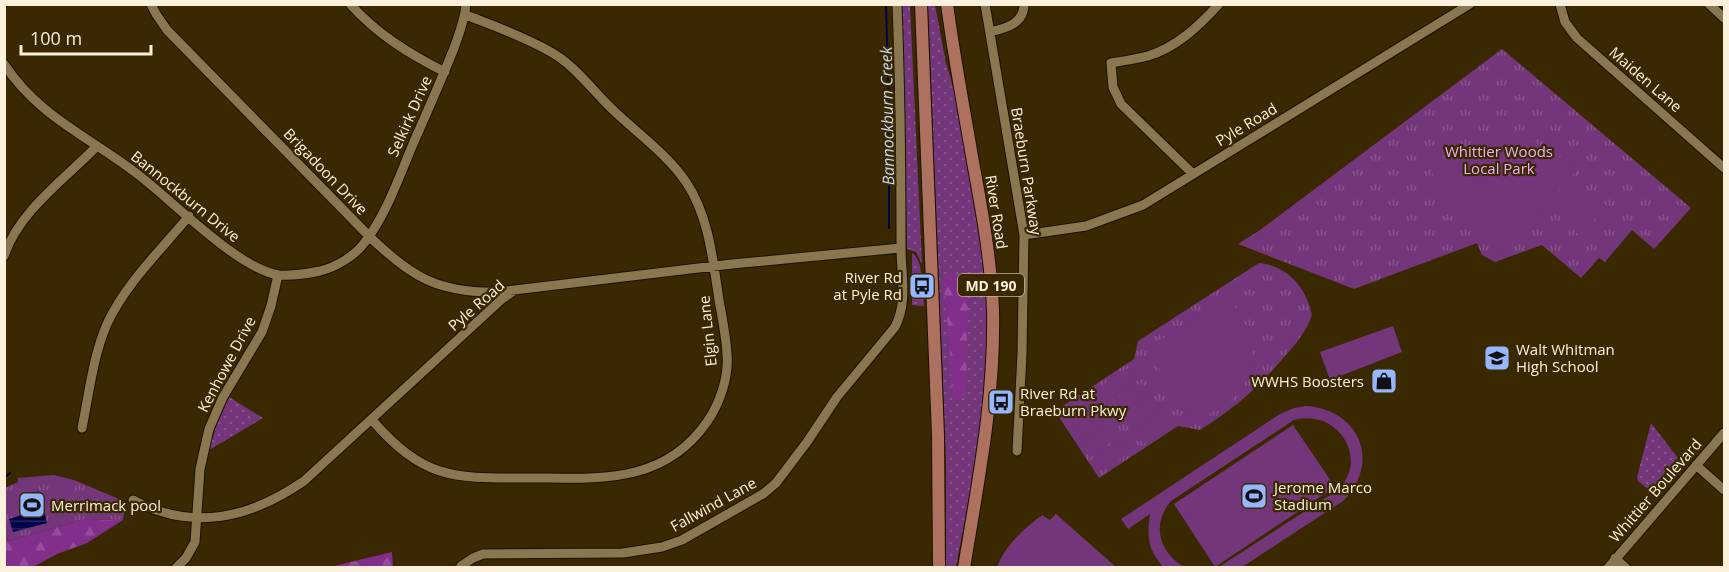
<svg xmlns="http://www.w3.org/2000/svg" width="1729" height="572" viewBox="0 0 1729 572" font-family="'Open Sans',sans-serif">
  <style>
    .grass { fill: url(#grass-dots) }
    .forest { fill: url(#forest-firs) }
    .park { fill: url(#park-tufts) }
    .pitch { fill: #74367a }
    .water { fill: url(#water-rules) }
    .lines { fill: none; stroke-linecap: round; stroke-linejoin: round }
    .stream { stroke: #000049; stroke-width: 2 }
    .minor-casing { stroke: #1b1201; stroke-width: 11 }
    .major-casing { stroke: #1b1201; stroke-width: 14 }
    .minor { stroke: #8a764f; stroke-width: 9 }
    .major { stroke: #af715f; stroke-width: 12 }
    .labels { text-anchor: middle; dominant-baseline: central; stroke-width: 4.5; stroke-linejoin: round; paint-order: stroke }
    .shield { fill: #392800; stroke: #c2b59a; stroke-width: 1.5 }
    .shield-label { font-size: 14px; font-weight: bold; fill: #fcf1dc }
    .street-label { font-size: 15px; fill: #fcf1dc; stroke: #392800 }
    .park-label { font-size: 15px; fill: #eeaff4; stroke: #392800 }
    .poi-label { font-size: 15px; fill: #fcf1dc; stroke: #392800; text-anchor: start }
    .water-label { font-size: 16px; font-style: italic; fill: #cad7f1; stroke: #392800 }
  </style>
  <defs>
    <pattern id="grass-dots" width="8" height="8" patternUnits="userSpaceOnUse" patternTransform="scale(1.5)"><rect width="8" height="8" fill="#74367a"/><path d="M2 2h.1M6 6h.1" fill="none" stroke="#89548c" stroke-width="1.8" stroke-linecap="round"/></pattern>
    <pattern id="forest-firs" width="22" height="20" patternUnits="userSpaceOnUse" patternTransform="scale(1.5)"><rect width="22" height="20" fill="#822e8b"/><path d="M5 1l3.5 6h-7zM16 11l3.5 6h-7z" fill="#954d9b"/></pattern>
    <pattern id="park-tufts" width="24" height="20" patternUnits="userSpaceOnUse" patternTransform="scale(1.5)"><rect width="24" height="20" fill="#74367a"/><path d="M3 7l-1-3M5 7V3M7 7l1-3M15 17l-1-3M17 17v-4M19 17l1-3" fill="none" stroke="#89548c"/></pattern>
    <pattern id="water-rules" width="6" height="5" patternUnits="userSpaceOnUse" patternTransform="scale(1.5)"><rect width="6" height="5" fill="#000049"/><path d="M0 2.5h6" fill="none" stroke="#262663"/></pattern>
  </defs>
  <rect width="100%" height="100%" fill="#392800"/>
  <!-- grass -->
  <path class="grass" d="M902 5H910L922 264 916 252 907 249Z
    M928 5H935L946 63 960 110 982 234 987 303V357L981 434 956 567H946V460Z
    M912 253C921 259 921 272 921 282H919V291H923L924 306 912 305Z
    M229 397 263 418 209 450 217 424Z
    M1651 423 1678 458 1650 491 1638 481 1637 477Z"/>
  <!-- forest -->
  <path class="forest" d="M948 274H953L963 279 967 289 968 303 966 387 964 394 957 400 952 396 949 335 944 291 945 277Z
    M84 519 123 520 87 543 57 554 33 567H5L4 537 9 541Z
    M392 552 393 567H330Z"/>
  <!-- park -->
  <path class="park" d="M1502 49 1691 208 1654 249 1632 230 1605 262 1599 258 1581 278 1542 245 1495 262 1482 255 1477 243 1354 289 1238 244 1260 230Z
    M1259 263C1288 266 1306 287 1312 315 1306 332 1296 344 1284 357 1259 387 1234 409 1200 430L1178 426 1099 478 1055 411 1134 359 1138 341Z
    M54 475 74 480 126 502 123 520 84 519 9 541 5 537V488L18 482V478Z"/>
  <!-- pitch -->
  <path class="pitch" d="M1495 135 1524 136 1578 169 1499 256 1444 199 1429 165Z
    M1578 189 1588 199 1566 222 1555 211Z
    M1591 203 1601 213 1579 235 1569 225Z
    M1228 297C1246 323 1262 345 1247 377 1244 386 1239 394 1231 400 1220 408 1207 415 1195 422L1145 349Z
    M1393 326 1402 352 1330 380 1320 352Z
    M1130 367 1137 379 1111 396 1104 384Z
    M1141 383 1148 395 1122 411 1115 399Z
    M1090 393 1098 405 1072 422 1064 410Z
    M1151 399 1159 411 1133 428 1125 416Z
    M1306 406C1359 409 1382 462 1343 501L1242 567H1219L1333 493C1373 465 1340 407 1294 420L1171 501C1151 524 1159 552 1184 567H1163C1147 548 1147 537 1150 514L1128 529 1121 519 1280 414 1294 408Z
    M1100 409 1108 421 1082 438 1075 426Z
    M1161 415 1169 427 1143 444 1135 432Z
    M1111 425 1119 437 1092 454 1085 442Z
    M1293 425 1335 487 1215 567 1174 504Z
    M1122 441 1129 453 1103 470 1095 458Z
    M1056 514 1116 567H997C1006 544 1023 530 1042 515L1050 520Z"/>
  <!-- water -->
  <path class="water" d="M39 491 47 523 13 532 9 519 25 514 20 496Z"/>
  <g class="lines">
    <!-- stream -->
    <path class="stream" d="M886 4 889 108V228
      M4 478 10 473"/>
    <defs>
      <path id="minor" d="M151 4 156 14 167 30 369 236C411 277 438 293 497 292L732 264 901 248
        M350 4C377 34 409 54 445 72
        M985 4 1024 235 1022 354 1017 451
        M1560 4 1565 22 1577 38 1724 168
        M1709 4 1724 18
        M990 32C1006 28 1024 24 1024 4
        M4 64C39 117 88 136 136 173 171 199 239 270 279 275 294 276 306 274 320 271 336 267 355 256 365 242 387 213 399 177 413 144 427 112 441 81 454 48 459 34 465 20 466 4
        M1193 174 1121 104 1113 87 1111 63C1123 61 1136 59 1148 56 1177 47 1199 26 1219 4
        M1024 235 1086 226 1143 205 1470 4
        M4 256C19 211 65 179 97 146
        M372 420C425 481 455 478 530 478 599 478 663 485 707 422 720 403 729 377 727 354 726 336 722 317 719 300 713 261 709 216 686 182 667 154 637 133 612 109 592 90 574 64 549 51 523 36 494 26 466 15
        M82 428C89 394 93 356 107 324 126 283 161 250 189 216
        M1696 465 1724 490
        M133 500C194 532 250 518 304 481L502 299 515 290
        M1615 558 1626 568
        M461 566 473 558 483 554 623 553 662 547 682 540 763 494 776 483 807 442 837 397 895 327C909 300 900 271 901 242 901 163 900 84 897 4
        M176 568 186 558 195 542 200 469 209 429 223 397 262 332 271 306 278 275
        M1608 568 1724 433"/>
      <path id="major" d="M921 4 938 435 939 568
        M947 4C954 57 964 109 973 162 982 211 991 260 993 310 995 398 978 482 964 568"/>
    </defs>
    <!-- minor casing -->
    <use href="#minor" class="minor-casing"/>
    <!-- major casing -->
    <use href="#major" class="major-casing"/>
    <!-- minor -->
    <use href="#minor" class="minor"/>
    <!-- major -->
    <use href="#major" class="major"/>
  </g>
  <!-- icons -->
  <defs>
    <symbol id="bus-square" viewBox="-11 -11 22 22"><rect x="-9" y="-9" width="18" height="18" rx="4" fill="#94b7fd" stroke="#392800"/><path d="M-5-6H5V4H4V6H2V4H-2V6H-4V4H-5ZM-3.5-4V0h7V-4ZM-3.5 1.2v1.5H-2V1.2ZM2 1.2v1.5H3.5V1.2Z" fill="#111"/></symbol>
    <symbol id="school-square" viewBox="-11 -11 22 22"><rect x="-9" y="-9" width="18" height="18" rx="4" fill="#94b7fd" stroke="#392800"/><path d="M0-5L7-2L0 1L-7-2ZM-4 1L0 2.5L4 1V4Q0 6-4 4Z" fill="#111"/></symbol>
    <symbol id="shop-square" viewBox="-11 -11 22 22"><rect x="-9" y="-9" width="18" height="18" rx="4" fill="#94b7fd" stroke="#392800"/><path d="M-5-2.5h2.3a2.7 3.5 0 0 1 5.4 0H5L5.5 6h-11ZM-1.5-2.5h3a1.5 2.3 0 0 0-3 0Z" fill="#111"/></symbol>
    <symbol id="stadium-square" viewBox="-11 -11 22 22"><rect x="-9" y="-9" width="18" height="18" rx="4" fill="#94b7fd" stroke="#392800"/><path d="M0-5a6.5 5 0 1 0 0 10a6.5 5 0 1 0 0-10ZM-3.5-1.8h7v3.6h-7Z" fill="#111"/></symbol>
  </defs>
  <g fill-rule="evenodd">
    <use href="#bus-square" x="907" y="271" width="30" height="30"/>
    <use href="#school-square" x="1482" y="343" width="30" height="30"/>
    <use href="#shop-square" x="1369" y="366" width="30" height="30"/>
    <use href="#bus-square" x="986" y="387" width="30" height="30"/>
    <use href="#stadium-square" x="1239" y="481" width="30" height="30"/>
    <use href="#stadium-square" x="17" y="490" width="30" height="30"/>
  </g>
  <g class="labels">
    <!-- shield labels -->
    <rect class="shield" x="958" y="274" width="66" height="22" rx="4.5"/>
    <g class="shield-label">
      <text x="991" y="285">MD 190</text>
    </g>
    <!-- street labels -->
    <g class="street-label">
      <text transform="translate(1646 79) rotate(41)">Maiden Lane</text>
      <text transform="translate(409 116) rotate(-66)">Selkirk Drive</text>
      <text transform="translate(1246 124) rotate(-31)">Pyle Road</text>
      <text transform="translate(326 171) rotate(46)">Brigadoon Drive</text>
      <text transform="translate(1027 171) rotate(81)">Braeburn Parkway</text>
      <text transform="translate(186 196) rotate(39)">Bannockburn Drive</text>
      <text transform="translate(997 212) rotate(81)">River Road</text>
      <text transform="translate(476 305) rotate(-41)">Pyle Road</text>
      <text transform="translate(707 331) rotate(-96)">Elgin Lane</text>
      <text transform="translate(226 364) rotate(-62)">Kenhowe Drive</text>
      <text transform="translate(1655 490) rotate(-49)">Whittier Boulevard</text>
      <text transform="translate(713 504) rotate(-29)">Fallwind Lane</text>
    </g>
    <!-- park labels -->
    <g class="park-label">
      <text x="1499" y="151">Whittier Woods<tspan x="1499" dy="17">Local Park</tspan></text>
    </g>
    <!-- poi labels -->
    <g class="poi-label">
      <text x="902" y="277" text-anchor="end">River Rd<tspan x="902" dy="17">at Pyle Rd</tspan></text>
      <text x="1516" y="349">Walt Whitman<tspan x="1516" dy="17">High School</tspan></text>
      <text x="1364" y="381" text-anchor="end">WWHS Boosters</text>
      <text x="1020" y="393">River Rd at<tspan x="1020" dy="17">Braeburn Pkwy</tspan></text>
      <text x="1274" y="487">Jerome Marco<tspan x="1274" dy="17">Stadium</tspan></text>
      <text x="51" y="505">Merrimack pool</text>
    </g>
    <!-- water labels -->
    <g class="water-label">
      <text transform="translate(887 116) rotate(-91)">Bannockburn Creek</text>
    </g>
  </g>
  <!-- border -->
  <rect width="1729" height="572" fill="none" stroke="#fcf1dc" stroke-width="12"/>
  <!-- scale -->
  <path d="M21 45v9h130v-9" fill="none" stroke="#fcf1dc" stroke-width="3"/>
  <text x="30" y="45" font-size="18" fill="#fcf1dc" stroke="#392800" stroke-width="4.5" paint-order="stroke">100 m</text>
</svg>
